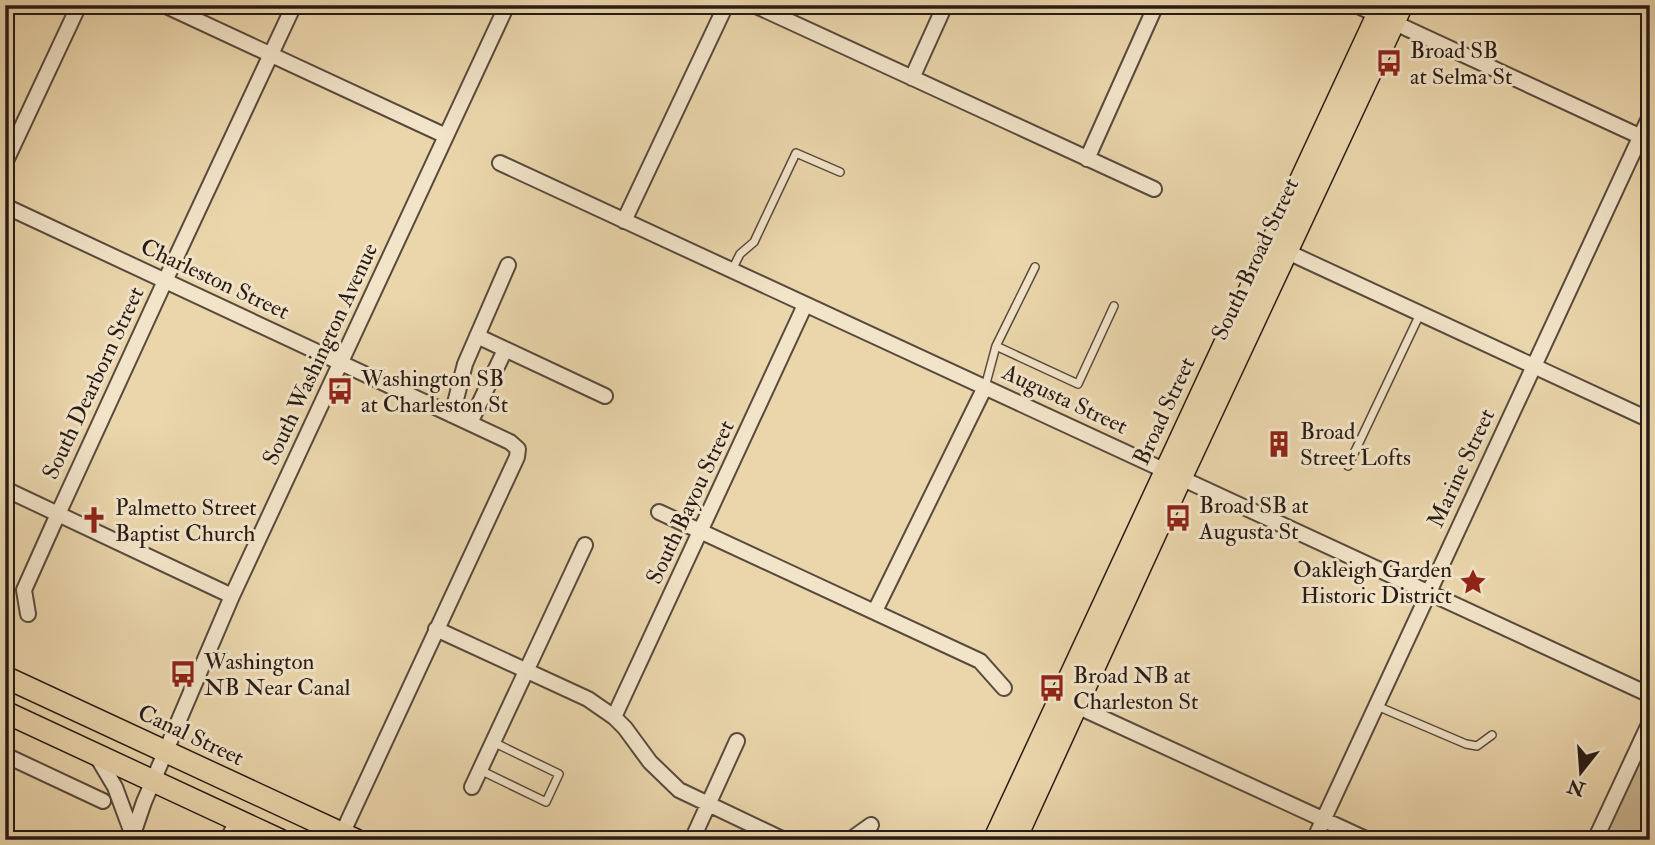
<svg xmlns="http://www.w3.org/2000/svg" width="1655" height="845" viewBox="0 0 1655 845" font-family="'IM FELL Double Pica',serif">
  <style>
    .green { fill: #cab692; stroke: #786854; stroke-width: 2 }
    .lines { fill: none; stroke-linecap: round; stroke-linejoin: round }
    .lane-casing { stroke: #584a3c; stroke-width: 10 }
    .street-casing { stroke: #584a3c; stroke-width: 18 }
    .primary-casing { stroke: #271b16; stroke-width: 24 }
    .lane { stroke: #f2e4c9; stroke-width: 7 }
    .street { stroke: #f2e4c9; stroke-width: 14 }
    .primary { stroke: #ebd6ac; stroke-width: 21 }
    .labels { text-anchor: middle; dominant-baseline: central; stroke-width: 6; stroke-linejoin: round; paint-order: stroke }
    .poi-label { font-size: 23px; fill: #271b16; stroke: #f2e4c9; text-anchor: start }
    .street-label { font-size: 23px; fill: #271b16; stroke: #f2e4c9 }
  </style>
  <rect width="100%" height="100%" fill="#ebd6ac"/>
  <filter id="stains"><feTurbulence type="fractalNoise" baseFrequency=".00286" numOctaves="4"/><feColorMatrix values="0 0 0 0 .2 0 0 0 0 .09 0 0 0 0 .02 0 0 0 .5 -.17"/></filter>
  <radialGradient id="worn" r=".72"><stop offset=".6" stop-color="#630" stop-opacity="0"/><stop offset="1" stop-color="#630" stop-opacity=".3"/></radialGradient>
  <!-- green -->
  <path class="green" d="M1650 722V840H1595Z"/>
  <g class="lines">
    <defs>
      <path id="lane" d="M732 270 740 254 754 242 796 153 840 172
        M996 346 1078 384 1114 306
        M985 387 996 346 1035 267
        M1348 466 1420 314
        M1377 706 1466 744 1477 746 1492 735
        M480 770 546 802 559 774 493 742"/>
      <path id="street" d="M164 5 446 136
        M754 5 1154 189
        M1356 5 1650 141
        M912 78 945 5
        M1087 159 1156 5
        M5 163 79 5
        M500 163 1650 695
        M5 206 510 442 518 449 517 457 342 834
        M624 221 726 5
        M1279 248 1650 420
        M477 336 605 396
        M452 415 465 364 508 265
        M470 423 505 350
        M5 489 232 596
        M659 512 980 661 1004 688
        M875 611 985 387
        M28 614 24 590 58 514 165 281 294 5
        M436 629 588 699 614 717 625 728 650 762 679 790 784 840
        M1071 702 1083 709 1368 840
        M614 717 805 305
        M5 755 103 801
        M96 755 115 787 132 833
        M472 787 585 545
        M131 840 144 802 232 596 507 5
        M229 840V837L238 819
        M692 840 737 741
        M850 840 871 825
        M1314 840 1650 116
        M1595 840 1650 722"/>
      <path id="primary" d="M5 677 356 840
        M5 712 280 840
        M994 840 1382 5
        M1015 840 1181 478 1402 5"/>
    </defs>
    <!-- lane casing -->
    <use href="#lane" class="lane-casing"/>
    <!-- street casing -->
    <use href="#street" class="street-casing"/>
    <!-- primary casing -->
    <use href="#primary" class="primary-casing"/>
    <!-- lane -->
    <use href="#lane" class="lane"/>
    <!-- street -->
    <use href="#street" class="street"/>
    <!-- primary -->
    <use href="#primary" class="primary"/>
  </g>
  <!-- icons -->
  <defs>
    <symbol id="bus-bare" viewBox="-9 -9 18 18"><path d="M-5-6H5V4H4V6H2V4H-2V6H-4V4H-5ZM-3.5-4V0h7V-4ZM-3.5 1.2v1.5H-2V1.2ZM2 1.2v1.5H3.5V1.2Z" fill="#8f2418" stroke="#f2e4c9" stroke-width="2.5" paint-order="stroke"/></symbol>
    <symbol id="building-bare" viewBox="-9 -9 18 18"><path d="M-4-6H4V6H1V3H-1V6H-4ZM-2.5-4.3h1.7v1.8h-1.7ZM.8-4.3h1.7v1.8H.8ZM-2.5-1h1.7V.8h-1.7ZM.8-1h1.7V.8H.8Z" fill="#8f2418" stroke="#f2e4c9" stroke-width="2.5" paint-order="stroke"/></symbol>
    <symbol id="church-bare" viewBox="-9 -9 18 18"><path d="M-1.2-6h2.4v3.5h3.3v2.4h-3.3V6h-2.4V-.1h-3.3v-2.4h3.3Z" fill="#8f2418" stroke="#f2e4c9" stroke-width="2.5" paint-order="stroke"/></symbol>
    <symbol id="sight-bare" viewBox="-9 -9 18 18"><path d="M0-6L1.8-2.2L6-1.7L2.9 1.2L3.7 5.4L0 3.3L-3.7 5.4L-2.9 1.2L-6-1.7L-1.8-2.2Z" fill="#8f2418" stroke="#f2e4c9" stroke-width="2.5" paint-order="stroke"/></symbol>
  </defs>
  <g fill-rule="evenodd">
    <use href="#bus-bare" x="1370" y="44" width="38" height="38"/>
    <use href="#bus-bare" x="321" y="372" width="38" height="38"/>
    <use href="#building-bare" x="1260" y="425" width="38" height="38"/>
    <use href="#bus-bare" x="1159" y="499" width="38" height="38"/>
    <use href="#church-bare" x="75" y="501" width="38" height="38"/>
    <use href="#sight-bare" x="1454" y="563" width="38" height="38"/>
    <use href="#bus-bare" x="164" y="655" width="38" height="38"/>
    <use href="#bus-bare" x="1033" y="669" width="38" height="38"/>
  </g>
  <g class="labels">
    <!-- poi labels -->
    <g class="poi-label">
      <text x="1410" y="50">Broad SB<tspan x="1410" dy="26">at Selma St</tspan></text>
      <text x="361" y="378">Washington SB<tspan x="361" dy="26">at Charleston St</tspan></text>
      <text x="1300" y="431">Broad<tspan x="1300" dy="26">Street Lofts</tspan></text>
      <text x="1199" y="505">Broad SB at<tspan x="1199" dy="26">Augusta St</tspan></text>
      <text x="115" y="507">Palmetto Street<tspan x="115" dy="26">Baptist Church</tspan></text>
      <text x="1452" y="569" text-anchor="end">Oakleigh Garden<tspan x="1452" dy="26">Historic District</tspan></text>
      <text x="204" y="661">Washington<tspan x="204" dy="26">NB Near Canal</tspan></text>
      <text x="1073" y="675">Broad NB at<tspan x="1073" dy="26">Charleston St</tspan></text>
    </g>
    <!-- street labels -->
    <g class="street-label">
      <text transform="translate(1255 259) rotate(-65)">South Broad Street</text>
      <text transform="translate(215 279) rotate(25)">Charleston Street</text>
      <text transform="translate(320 354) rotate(-65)">South Washington Avenue</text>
      <text transform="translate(93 383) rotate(-65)">South Dearborn Street</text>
      <text transform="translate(1065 399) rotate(25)">Augusta Street</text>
      <text transform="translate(1164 411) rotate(-65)">Broad Street</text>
      <text transform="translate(1461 468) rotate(-65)">Marine Street</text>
      <text transform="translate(690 502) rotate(-65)">South Bayou Street</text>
      <text transform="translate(191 735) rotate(25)">Canal Street</text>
    </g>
  </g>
  <!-- margin -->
  <rect width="1655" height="845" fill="none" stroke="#ebd6ac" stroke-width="28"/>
  <rect x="7" y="7" width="1641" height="831" fill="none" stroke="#271b16" stroke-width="3.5"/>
  <rect x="14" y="14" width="1627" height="817" fill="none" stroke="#271b16" stroke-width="2"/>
  <!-- north arrow -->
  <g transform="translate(1581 772) rotate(197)" stroke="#f2e4c9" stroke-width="5" paint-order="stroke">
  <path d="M0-5L12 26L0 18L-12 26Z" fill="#271b16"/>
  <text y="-10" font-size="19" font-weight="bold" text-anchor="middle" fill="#271b16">N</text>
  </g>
  <rect width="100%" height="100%" filter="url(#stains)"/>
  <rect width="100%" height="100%" fill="url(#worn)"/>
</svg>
